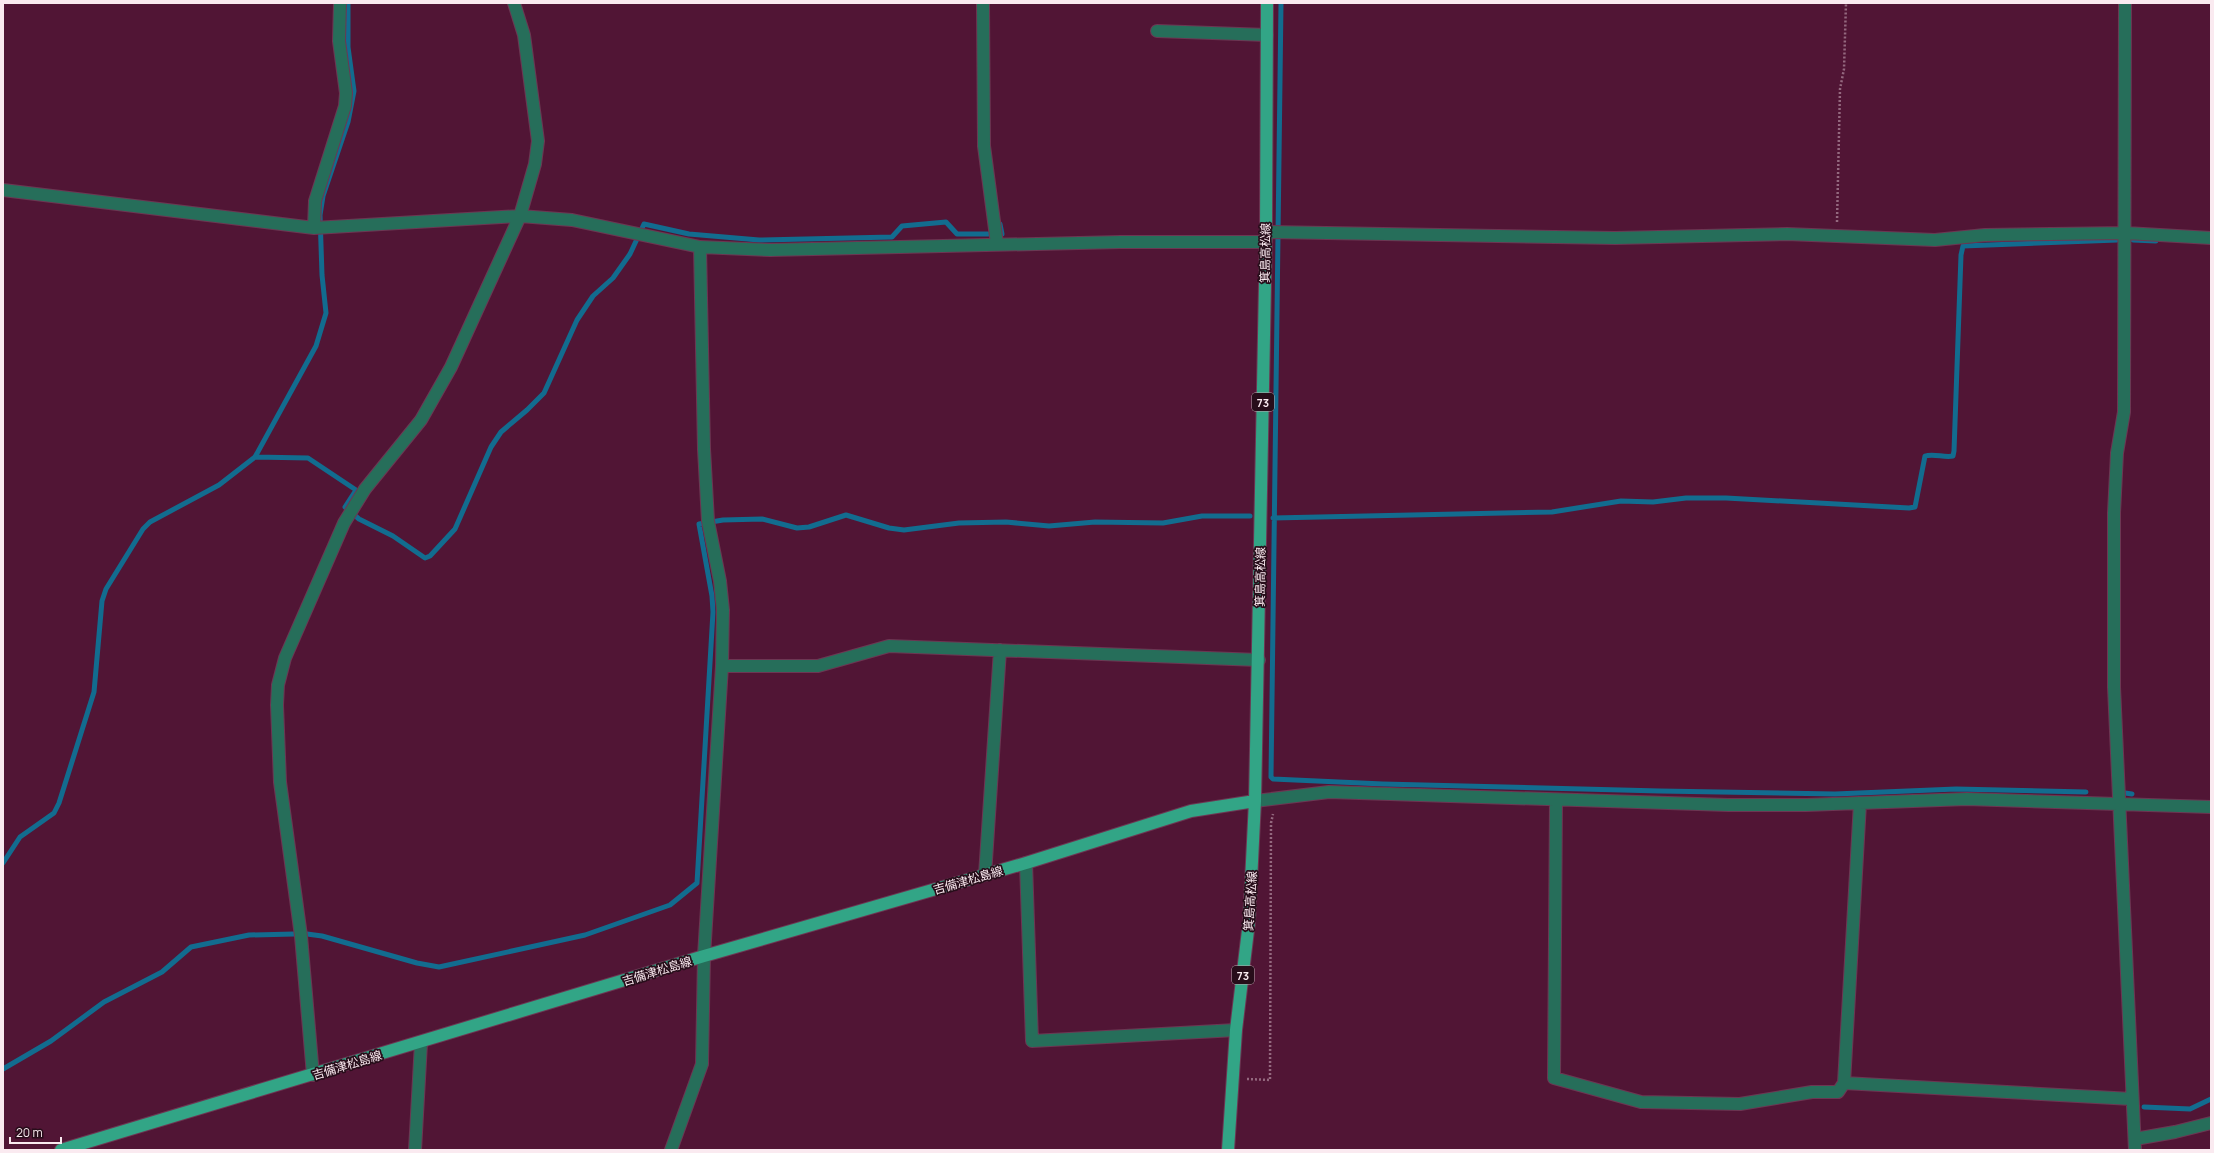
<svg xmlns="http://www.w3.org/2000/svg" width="2214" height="1153" viewBox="0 0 2214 1153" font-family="Manrope,'Noto Sans JP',sans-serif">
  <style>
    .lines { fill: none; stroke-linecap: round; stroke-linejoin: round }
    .stream { stroke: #126c8f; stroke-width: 5 }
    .minor-casing { stroke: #6c3753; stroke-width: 14 }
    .major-casing { stroke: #6c3753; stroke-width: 14 }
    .path { stroke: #94697f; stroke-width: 2.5; stroke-dasharray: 2 2; stroke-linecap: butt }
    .minor { stroke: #266e5a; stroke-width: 12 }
    .major { stroke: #32a586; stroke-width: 12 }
    .labels { text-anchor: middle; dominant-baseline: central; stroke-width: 3.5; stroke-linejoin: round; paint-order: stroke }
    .shield { fill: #270d1a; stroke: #bba8b0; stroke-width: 1 }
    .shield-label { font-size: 11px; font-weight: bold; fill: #faeaf0 }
    .street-label { font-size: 12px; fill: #faeaf0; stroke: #270d1a }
  </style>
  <rect width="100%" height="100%" fill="#511535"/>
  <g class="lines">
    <!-- stream -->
    <path class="stream" d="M1281 3 1271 777 1273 779 1383 784 1660 791 1835 794 1956 789 2086 792
      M2133 240 2156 241
      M255 457 308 458 356 490 345 507 359 519 393 536 425 558 430 556 455 529 491 447 501 432 527 410 544 393 577 320 593 296 613 278 630 254 644 224 689 234 759 240 892 237 902 226 946 222 957 234H1002L1000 224
      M1273 518 1552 512 1621 501 1653 502 1686 498H1726L1909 508 1915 507 1925 456C1934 453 1944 458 1953 456L1954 451 1961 255 1963 246 2117 240
      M2125 793 2132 794
      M3 863 20 837 54 813 59 803 94 692 102 601 106 589 143 529 150 522 219 485 255 457 316 346 326 313 322 275 320 215 323 196 348 122 354 91 348 47V3
      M307 934 322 936 417 963 439 967 585 935 670 905 697 883 713 612 712 596 699 524 723 520 762 519 797 528 809 527 846 515 889 528 904 530 959 523 1006 522 1049 526 1095 522 1163 523 1202 516H1250
      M3 1069 51 1041 104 1002 162 972 191 947 249 935 294 934
      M2144 1107 2190 1109 2211 1099"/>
    <defs>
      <path id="minor" d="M983 3 984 146 997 244
        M2125 3 2124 412 2117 453 2114 513V687L2135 1150
        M1157 31 1267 35
        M3 190 314 228 520 216 572 220 700 247 770 250 1121 242H1265
        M314 228 315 201 345 106 346 93 339 41 340 3
        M1266 232 1615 238 1787 234 1935 240 1985 235 2126 233 2211 238
        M722 666H818L889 646 1259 660
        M1556 800 1554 1078 1641 1102 1740 1104 1812 1092H1838L1844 1083 1860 803
        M1255 801 1329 792 1728 805H1806L1967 799 2211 807
        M1026 863 1032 1041 1236 1030
        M985 875 1000 650
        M313 1075 301 936 280 782 277 705 278 685 285 658 344 523 365 489 421 420 451 367 520 216 535 164 538 141 524 35 514 3
        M1844 1083 2132 1099
        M2135 1139 2175 1132 2211 1123
        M415 1150 421 1043
        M671 1150 702 1064 704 956 722 666 723 610 720 581 708 521 704 449 700 247"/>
      <path id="major" d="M61 1150 704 956 1026 863 1191 811 1255 801
        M1228 1150 1236 1030 1249 922 1255 801 1266 232 1267 3"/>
    </defs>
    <!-- minor casing -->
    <use href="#minor" class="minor-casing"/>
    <!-- major casing -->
    <use href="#major" class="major-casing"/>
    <!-- path -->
    <path class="path" d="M1837 222 1840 89 1844 69 1846 3
      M1247 1079 1270 1080 1271 823 1273 814"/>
    <!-- minor -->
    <use href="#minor" class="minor"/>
    <!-- major -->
    <use href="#major" class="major"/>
  </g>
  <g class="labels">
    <!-- shield labels -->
    <g class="shield">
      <rect x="1252" y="393" width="22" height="18" rx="3"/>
      <rect x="1232" y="966" width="22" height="18" rx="3"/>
    </g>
    <g class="shield-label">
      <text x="1263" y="402">73</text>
      <text x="1243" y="975">73</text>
    </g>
    <!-- street labels -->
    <g class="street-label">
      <text transform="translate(1265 253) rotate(-89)">箕島高松線</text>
      <text transform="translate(1260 577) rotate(-89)">箕島高松線</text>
      <text transform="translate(968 880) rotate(-16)">吉備津松島線</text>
      <text transform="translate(1250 901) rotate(-86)">箕島高松線</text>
      <text transform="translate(657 971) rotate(-17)">吉備津松島線</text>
      <text transform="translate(347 1065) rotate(-17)">吉備津松島線</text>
    </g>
  </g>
  <!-- border -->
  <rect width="2214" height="1153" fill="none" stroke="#faeaf0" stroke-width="8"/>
  <!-- scale -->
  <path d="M10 1137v6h51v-6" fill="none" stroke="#faeaf0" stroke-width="2"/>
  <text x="16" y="1137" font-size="12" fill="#faeaf0" stroke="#270d1a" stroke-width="3" paint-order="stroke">20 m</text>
</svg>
